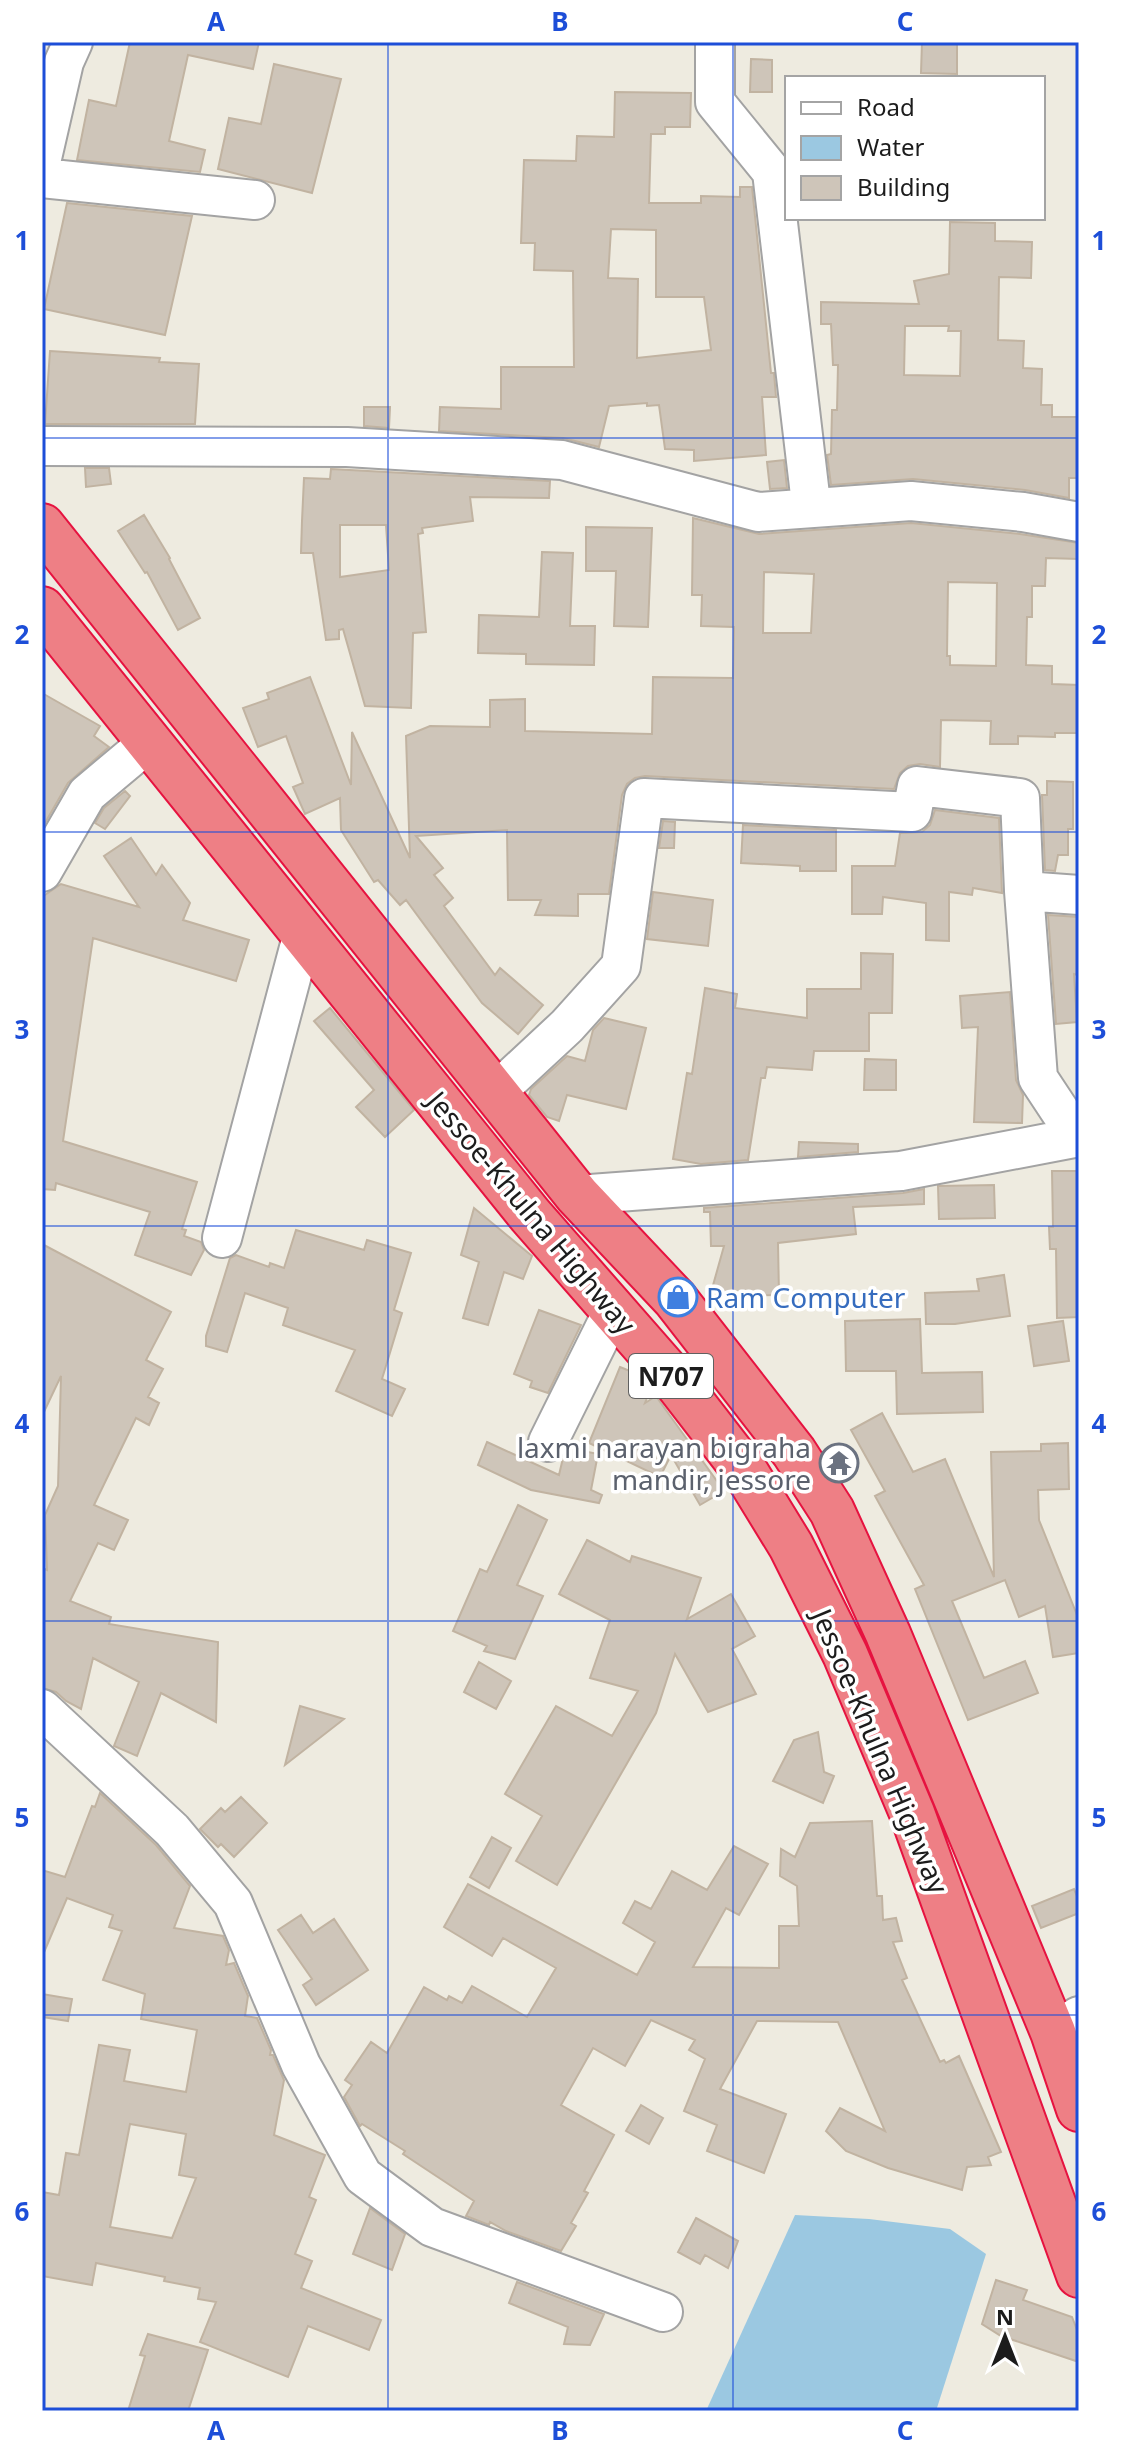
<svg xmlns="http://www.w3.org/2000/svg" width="1121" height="2453" viewBox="0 0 1121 2453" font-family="'Noto Sans',sans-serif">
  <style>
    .water { fill: #9bc8e1 }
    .building { fill: #cec5b9; stroke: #c1b3a1; stroke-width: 2; fill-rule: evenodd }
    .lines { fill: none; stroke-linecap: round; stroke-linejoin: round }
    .minor-casing { stroke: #a3a3a3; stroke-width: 42 }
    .highway-casing { stroke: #e61340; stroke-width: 48 }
    .minor { stroke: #fff; stroke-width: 38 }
    .highway { stroke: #ee7f85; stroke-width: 44 }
    .grid { fill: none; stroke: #1d4ed8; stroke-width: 2; stroke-opacity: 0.55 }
    .labels { text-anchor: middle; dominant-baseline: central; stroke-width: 7; stroke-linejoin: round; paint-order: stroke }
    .shield { fill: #fff; stroke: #606060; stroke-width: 2 }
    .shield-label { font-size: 26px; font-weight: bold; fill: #1c1c1c }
    .street-label { font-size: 28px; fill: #1c1c1c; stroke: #fff }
    .shop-label { font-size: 28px; fill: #366cbe; stroke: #fff; text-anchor: start }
    .worship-label { font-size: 28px; fill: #5b616d; stroke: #fff; text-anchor: end }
    .neatline { fill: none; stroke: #1d4ed8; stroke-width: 3 }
    .grid-label { font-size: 26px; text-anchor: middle; font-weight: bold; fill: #1d4ed8 }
  </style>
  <rect width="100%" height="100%" fill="#eeebe0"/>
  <!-- water -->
  <path class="water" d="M795 2215 869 2219 950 2229 986 2254 936 2411H706Z"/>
  <!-- building -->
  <path class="building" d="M130 42H259L253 69 188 55 169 141 205 150 200 172 77 160 89 100 116 106Z
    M922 42H957V74L921 73Z
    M751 59 772 60V92H750Z
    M274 64 341 79 312 193 218 169 229 118 261 124Z
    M615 92 691 93 690 127H665V134H651L649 203H701V196L740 197V187H752L771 373H774L776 397H762L766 455 694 461V450L665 449 659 405 647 406V403L609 406 599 447 563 438 439 431 440 407 501 409V367H574L573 271 534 270 535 243H521L524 160 576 161 577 136 614 137ZM611 229 656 230V297H704L711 350 637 358 638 279 608 278Z
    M67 203 192 216 165 335 44 309Z
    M950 222 995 223V241L1032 242 1031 278 999 277 998 340 1024 341 1023 368 1042 369 1041 405H1052V417H1079V478H1069V498L1025 490 913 479 831 485 827 455 831 454 832 410H837L838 365H833L831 324H821V302L919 304 914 281 949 274ZM905 326H949L948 331H961L960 376 904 375Z
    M50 351 160 358 159 362 199 364 195 424H45Z
    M364 407H390L389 428 364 426Z
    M784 460 787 488 770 489 767 462Z
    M85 468H109L111 484 86 487Z
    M331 469 550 481 549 498 470 497 473 521 422 528 423 533 418 534 426 632 413 633 411 708 365 706 343 629 339 630V639L326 640 313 553H301L302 521 304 478 330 479ZM340 525H386L389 570 340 577Z
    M144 515 170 558 169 559 200 618 178 630 147 572 145 573 118 531Z
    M693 518 759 534 911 523 1020 534 1079 543V559L1046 558 1045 586H1032V617H1027L1026 665 1052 666V684L1079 685V733H1055V737L1018 736V744H990L991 721 941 720 940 767 920 764 908 766 900 773 894 789 645 776 635 778 627 784 622 795 609 894H578V916L535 915 541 900H508L507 830 416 836 443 868 434 875 453 898 444 906 495 975 500 968 543 1005 518 1034 482 1003 406 900 400 905 378 880 374 882 341 830 340 798 305 814 293 787 303 783 286 736 258 747 243 708 269 699 267 693 310 677 351 785 352 732 410 858 406 736 430 726 490 727V700L525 699V731L652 734 653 677 733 678 734 627 701 626 702 595H692ZM764 572 814 574 811 633H763ZM948 582 997 583 996 666 950 665V656H947Z
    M586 527 652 528 648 627 614 626 616 571H586Z
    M542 552 573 553 570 626H595L594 665 526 664V654L478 653 479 615 539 617Z
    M42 693 100 726 94 736 109 747 68 783 45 823 42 821Z
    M1047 781 1073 782V829H1068V855H1058L1055 871 1045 870 1042 795H1047Z
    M125 791 130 796 105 829 95 823 104 808Z
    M935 810 999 818 1002 893 973 888 972 895 949 892V941L926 940V903L883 897 882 914H852V866H895L900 833 922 832 930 825Z
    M663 821 675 822 674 848H659Z
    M743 825 836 830V871H800V866L741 863Z
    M131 838 156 875 162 865 190 903 183 920 249 940 236 981 93 938 63 1141 197 1182 182 1229 186 1230 184 1236 201 1242 204 1250 191 1275 135 1255 150 1212 56 1183 55 1190 42 1189V897L61 884 139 907 104 856Z
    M653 892 713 900 708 946 647 939Z
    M1048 915 1079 917V975L1074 974 1077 1022 1056 1024Z
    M861 953 893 954 892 1013H869V1051H814L812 1070 767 1067 765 1078H761L748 1160 701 1164 673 1159 687 1073 692 1074 705 988 737 994 735 1008 807 1018V989H861Z
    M1010 992 1016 1080 1023 1095 1022 1123 974 1122 978 1027 962 1028 960 996Z
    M330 1008 414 1110 385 1137 356 1107 374 1090 314 1021Z
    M604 1018 646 1028 626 1109 567 1095 559 1121 547 1117 529 1095 531 1089 567 1056 585 1061 593 1030Z
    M865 1059 896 1060V1090H864Z
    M799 1142 858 1144V1152L798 1157Z
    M1052 1171H1079V1317L1057 1318 1056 1249H1050L1049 1227H1053Z
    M994 1185 995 1218 939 1219 938 1186Z
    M924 1189V1204L853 1207 856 1234 778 1243 779 1295 710 1296 724 1246H711L710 1212H704V1208L903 1193Z
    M474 1208 532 1256 523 1279 504 1272 488 1325 463 1318 479 1262 461 1255Z
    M296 1230 364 1250 367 1240 411 1253 394 1310 402 1313 382 1379 405 1389 392 1416 336 1391 355 1350 283 1325 288 1308 245 1293 227 1352 206 1346V1336L230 1258 236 1255 269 1267 270 1263 284 1268Z
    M42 1244 171 1312 146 1360 163 1369 148 1397 159 1403 149 1425 136 1418 94 1505 128 1520 114 1550 98 1543 70 1601 111 1617 109 1624 218 1642 216 1722 161 1693 137 1756 114 1746 139 1682 93 1658 81 1709 66 1701 56 1692 42 1688V1568L47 1570 45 1515 58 1486 61 1376 42 1416Z
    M1004 1275 1010 1316 955 1324H926L925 1293 979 1291 977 1279Z
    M539 1310 581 1325 548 1393 530 1387 532 1381 514 1374Z
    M920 1319 922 1373 982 1372 983 1412 897 1414 896 1371H846L845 1321Z
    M1063 1321 1069 1361 1034 1366 1028 1326Z
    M620 1367 635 1373 650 1390 645 1403 656 1396 658 1399 724 1491 700 1505 671 1455 660 1477 589 1443Z
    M882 1413 913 1472 945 1459 994 1577 991 1452 1041 1451V1444L1068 1443 1069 1489 1038 1490 1039 1520 1079 1620V1653L1053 1657 1045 1606 1019 1617 1005 1580 952 1601 984 1678 1025 1661 1038 1693 968 1720 915 1589 924 1585 875 1496 885 1491 851 1430Z
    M487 1442 559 1475 563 1458 569 1448 598 1454 591 1490 602 1495 599 1503 531 1490 478 1465Z
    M518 1505 547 1520 517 1585 543 1596 515 1659 484 1651 487 1646 453 1631 480 1569 487 1572Z
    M587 1540 630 1562 632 1556 701 1578 687 1619 731 1594 755 1636 732 1649 756 1694 708 1712 675 1654 656 1713 557 1885 516 1861 542 1816 505 1794 556 1706 612 1736 638 1691 590 1678 610 1620 559 1594Z
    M479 1662 511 1681 496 1709 464 1692Z
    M300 1706 344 1719 285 1765Z
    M818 1732 824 1772 834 1776 823 1803 773 1781 794 1740Z
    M100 1793 156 1845 190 1886 174 1928 223 1936 229 1950 226 1965 234 1963 248 1996 245 2016 257 2018 271 2050 270 2055H273L284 2080 274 2135 325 2155 309 2197 316 2200 295 2254 312 2261 301 2288 381 2320 369 2350 308 2326 288 2377 200 2342 216 2302 198 2299 200 2288 164 2281 165 2277 96 2263 92 2285 42 2276V2192L59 2195 66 2153 79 2155 99 2045 130 2050 124 2081 186 2092 197 2030 141 2019 145 1994 103 1980 122 1931 109 1927 113 1915 67 1898 42 1957V1870L65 1877 92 1806 95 1807ZM130 2124 186 2134 179 2175 196 2178 172 2238 110 2227Z
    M241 1797 267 1823 234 1857 221 1844 218 1847 200 1829 221 1808 225 1812Z
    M872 1821 877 1896H882L883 1920 896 1918 902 1941 893 1942 907 1978 902 1980 940 2062 944 2060 946 2063 959 2056 1001 2152 988 2157 991 2165 967 2167 962 2190 888 2168 846 2151 826 2131 840 2108 885 2131 838 2022 757 2021 720 2089 786 2114 764 2173 707 2151 717 2125 684 2111 705 2059 689 2050 695 2040 651 2020 625 2066 593 2048 561 2105 614 2135 584 2191 588 2193 571 2223 576 2226 561 2251 506 2231 490 2222 489 2225 466 2216 474 2201 403 2154 405 2151 362 2124 360 2126 344 2097 352 2085 345 2080 371 2042 387 2053 424 1987 447 2000 449 1996 462 2003 472 1986 527 2017 556 1968 503 1938 492 1956 444 1927 468 1884 637 1975 655 1942 623 1923 635 1901 651 1909 672 1871 707 1890 734 1846 768 1864 739 1915 726 1908 693 1967 779 1968V1926H799L797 1886 780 1876 781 1849 795 1857 810 1823Z
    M492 1837 511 1848 489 1888 470 1877Z
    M1074 1889 1079 1901V1913L1041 1928 1032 1906Z
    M301 1915 313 1933 334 1919 368 1970 316 2005 303 1985 312 1979 278 1930Z
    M42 1994 72 1999 68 2021 42 2017Z
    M641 2105 663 2118 649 2144 626 2131Z
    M370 2208 405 2234 392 2270 353 2254Z
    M696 2218 738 2241 728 2268 705 2255 700 2264 678 2252Z
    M996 2280 1027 2290 1023 2300 1072 2317 1079 2335V2362L1001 2336 982 2324Z
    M517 2282 604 2314 590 2345 564 2344 568 2327 509 2303Z
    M148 2334 208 2350 188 2411H128L145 2356 140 2355Z"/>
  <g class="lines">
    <defs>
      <path id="minor" d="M715 42V102L772 172 810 495
        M42 158 64 62 73 42
        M42 178 255 200
        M42 446 347 447 562 460 758 512 911 501 1023 512 1079 522
        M42 872 87 794 149 742
        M1024 891 1038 1078 1077 1137
        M495 1093 567 1026 621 966 644 798 912 812 917 786 1020 798 1024 891 1079 895
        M577 1195 901 1171 1079 1137
        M222 1238 303 933
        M548 1442 613 1311
        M42 1709 172 1830 233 1903 301 2065 363 2176 432 2227 663 2312
        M1053 2032 1079 2016"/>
      <path id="highway" d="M42 526 577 1195 675 1299 794 1452 832 1511 888 1634 1053 2032 1079 2109
        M42 609 530 1215 677 1383 745 1471 791 1546 845 1654 912 1813 1079 2275"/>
    </defs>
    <!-- minor casing -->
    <use href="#minor" class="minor-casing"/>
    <!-- highway casing -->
    <use href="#highway" class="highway-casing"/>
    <!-- minor -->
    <use href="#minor" class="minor"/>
    <!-- highway -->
    <use href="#highway" class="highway"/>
  </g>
  <!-- grid -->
  <path class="grid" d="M388 42V2411M733 42V2411M42 438H1079M42 832H1079M42 1226H1079M42 1621H1079M42 2015H1079"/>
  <!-- icons -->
  <defs>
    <symbol id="shop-ring" viewBox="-11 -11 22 22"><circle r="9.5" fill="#fff" stroke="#3f7fe0" stroke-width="1.5"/><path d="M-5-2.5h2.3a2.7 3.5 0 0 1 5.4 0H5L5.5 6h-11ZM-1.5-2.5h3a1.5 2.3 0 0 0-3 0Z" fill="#3f7fe0"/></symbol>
    <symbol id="temple-ring" viewBox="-11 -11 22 22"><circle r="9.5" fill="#fff" stroke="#6b7280" stroke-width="1.5"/><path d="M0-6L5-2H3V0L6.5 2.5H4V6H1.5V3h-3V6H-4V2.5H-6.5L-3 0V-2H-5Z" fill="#6b7280"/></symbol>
  </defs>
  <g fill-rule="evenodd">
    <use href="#shop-ring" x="656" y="1275" width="44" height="44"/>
    <use href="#temple-ring" x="817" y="1441" width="44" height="44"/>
  </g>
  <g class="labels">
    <!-- shield labels -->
    <rect class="shield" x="629" y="1354" width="84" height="44" rx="6"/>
    <g class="shield-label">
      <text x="671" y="1376">N707</text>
    </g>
    <!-- street labels -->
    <g class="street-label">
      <text transform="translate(532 1212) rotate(50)">Jessoe-Khulna Highway</text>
      <text transform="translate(881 1751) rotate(67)">Jessoe-Khulna Highway</text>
    </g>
    <!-- shop labels -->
    <g class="shop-label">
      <text x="706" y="1297">Ram Computer</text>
    </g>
    <!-- worship labels -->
    <g class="worship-label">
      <text x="811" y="1447">laxmi narayan bigraha<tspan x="811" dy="32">mandir, jessore</tspan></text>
    </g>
  </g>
  <!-- border -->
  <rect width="1121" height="2453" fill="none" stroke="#ffffff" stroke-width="88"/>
  <!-- legend -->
  <rect x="785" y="76" width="260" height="144" fill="#ffffff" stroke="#a4a4a4" stroke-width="2"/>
  <rect x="801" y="102" width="40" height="12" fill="#ffffff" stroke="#a4a4a4" stroke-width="2"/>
  <text x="857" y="116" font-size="24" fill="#1c1c1c">Road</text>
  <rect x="801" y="136" width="40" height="24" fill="#9bc8e1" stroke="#a4a4a4" stroke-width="2"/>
  <text x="857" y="156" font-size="24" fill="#1c1c1c">Water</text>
  <rect x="801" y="176" width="40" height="24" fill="#cec5b9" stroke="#a4a4a4" stroke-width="2"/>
  <text x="857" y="196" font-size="24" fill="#1c1c1c">Building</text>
  <!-- north arrow -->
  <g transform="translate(1005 2337)" stroke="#ffffff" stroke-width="6" paint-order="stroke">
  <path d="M0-6L14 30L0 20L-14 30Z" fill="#1c1c1c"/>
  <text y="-12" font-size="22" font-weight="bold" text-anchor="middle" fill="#1c1c1c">N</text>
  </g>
  <rect x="44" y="44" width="1033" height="2365" class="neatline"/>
  <g class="grid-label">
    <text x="216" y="31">A</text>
    <text x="560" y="31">B</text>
    <text x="905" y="31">C</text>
    <text x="22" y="250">1</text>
    <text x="1099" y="250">1</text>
    <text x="22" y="644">2</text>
    <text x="1099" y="644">2</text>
    <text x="22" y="1039">3</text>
    <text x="1099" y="1039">3</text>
    <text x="22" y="1433">4</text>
    <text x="1099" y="1433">4</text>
    <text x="22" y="1827">5</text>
    <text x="1099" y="1827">5</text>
    <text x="22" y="2221">6</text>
    <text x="1099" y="2221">6</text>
    <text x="216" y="2440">A</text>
    <text x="560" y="2440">B</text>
    <text x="905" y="2440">C</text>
  </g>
</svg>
